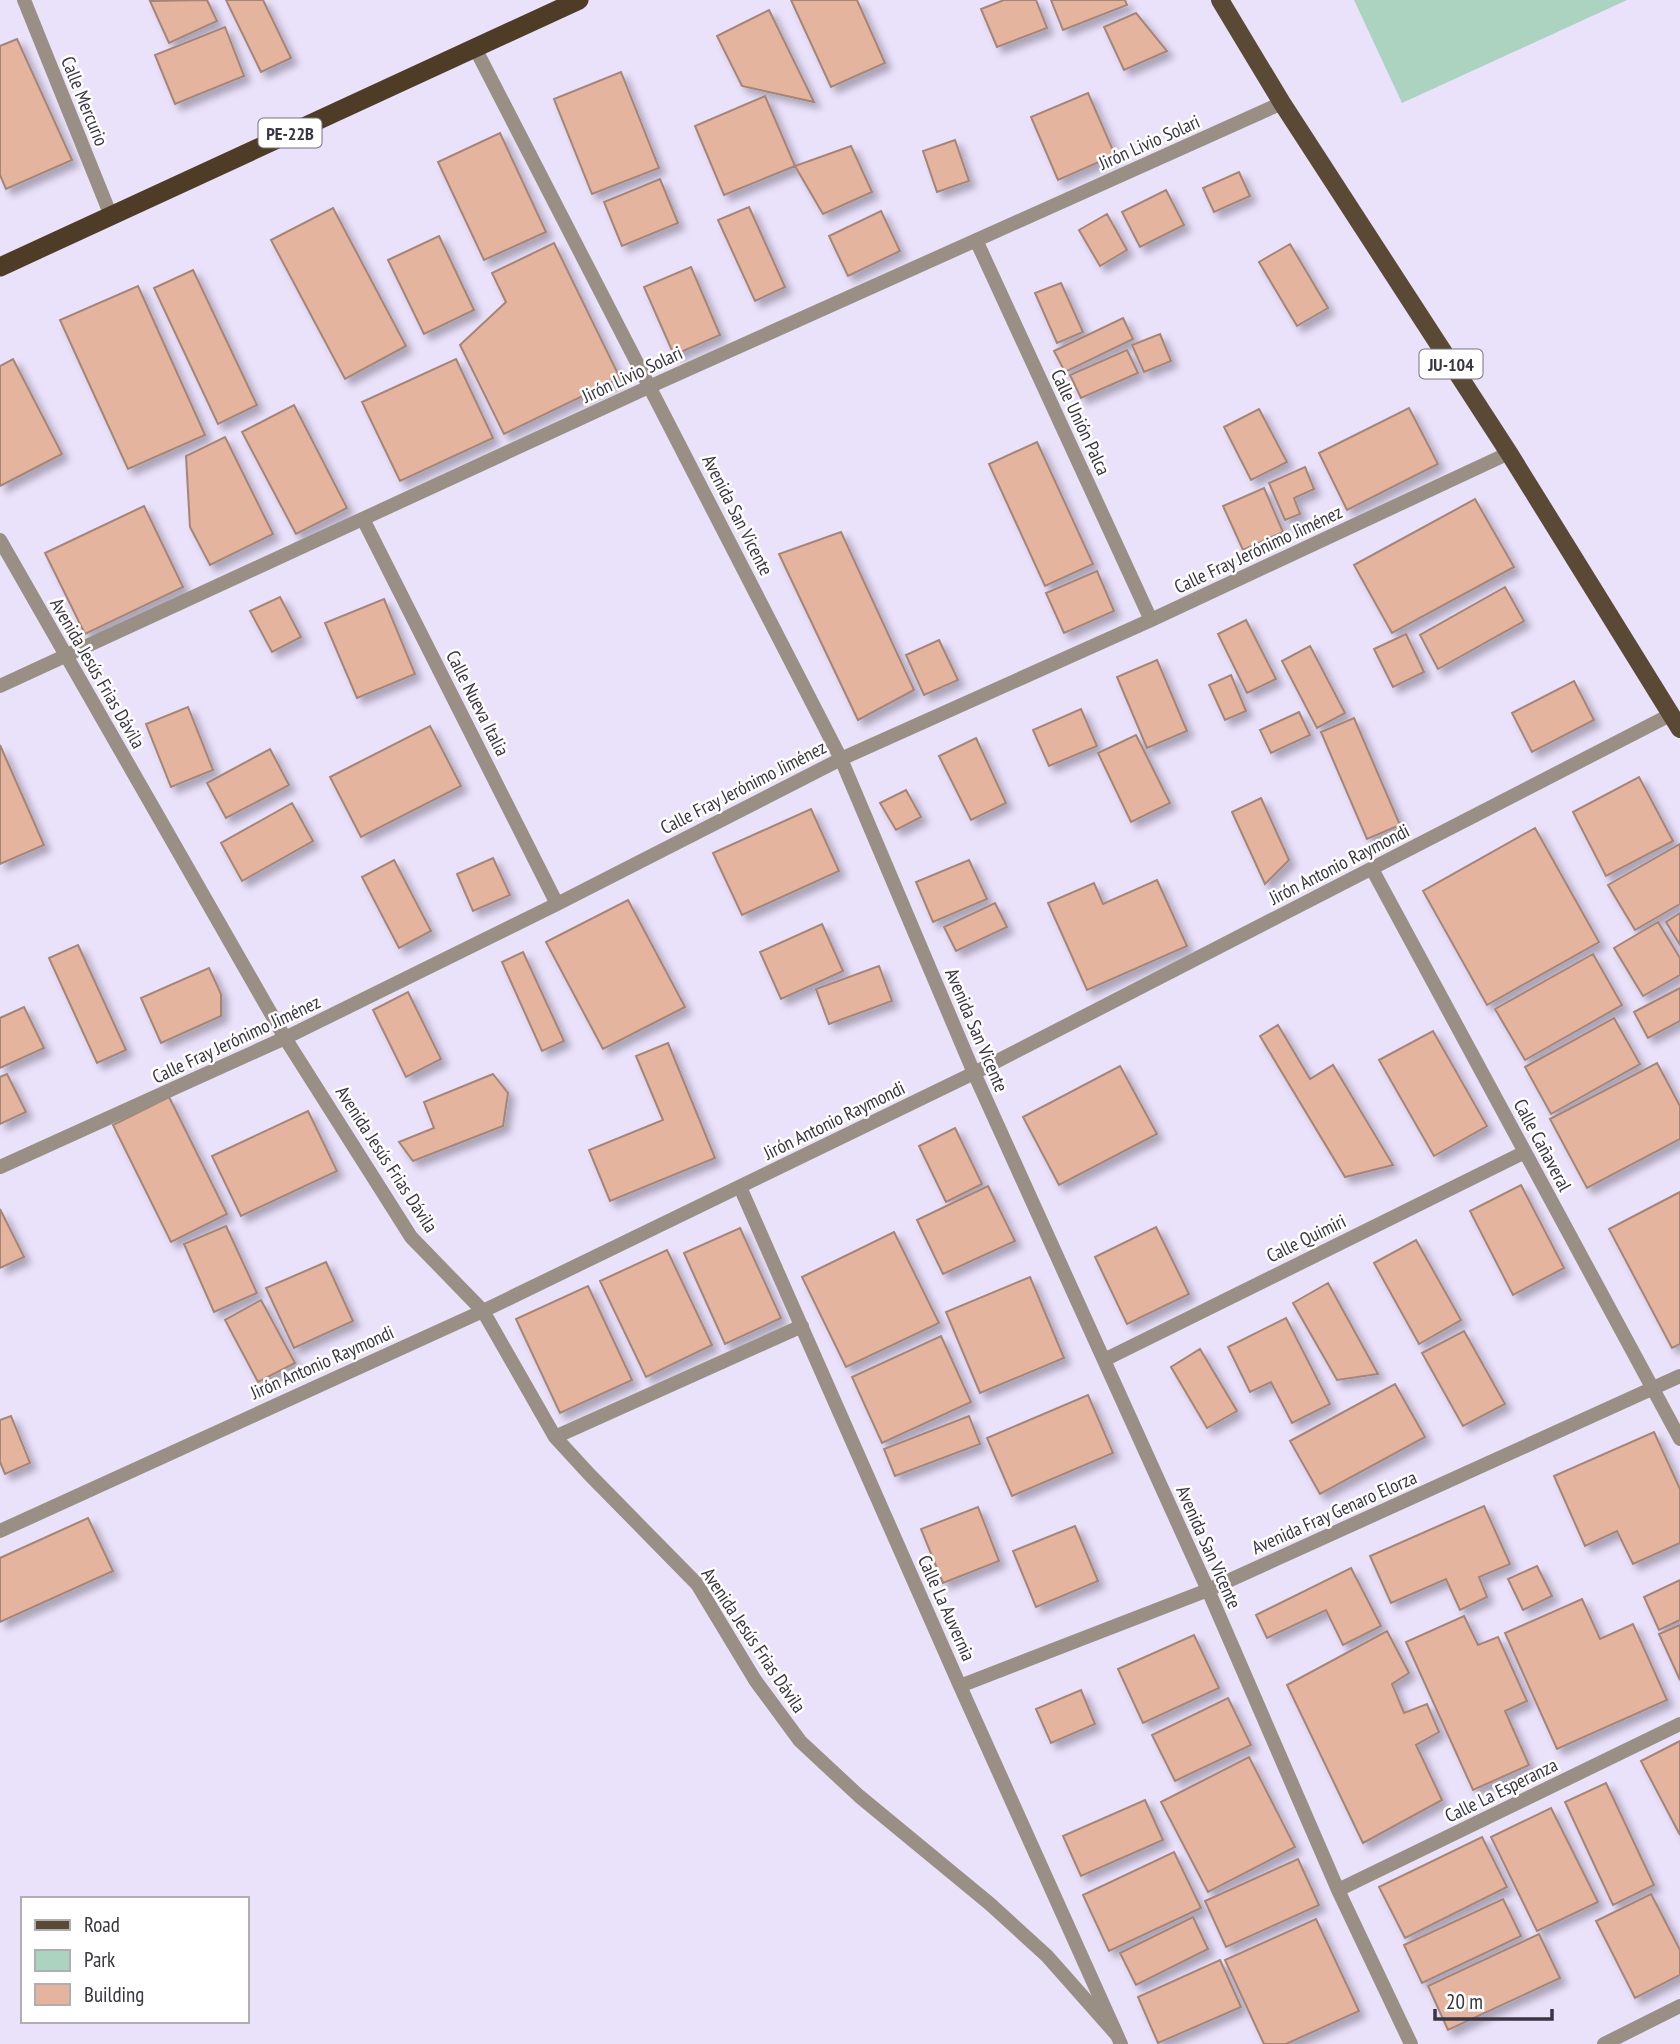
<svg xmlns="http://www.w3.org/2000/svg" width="1680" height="2044" viewBox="0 0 1680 2044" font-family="'PT Sans Narrow',sans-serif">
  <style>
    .green { fill: #abd3bf }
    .building { fill: #e4b49f; stroke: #a58577; stroke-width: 2; filter: url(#shadow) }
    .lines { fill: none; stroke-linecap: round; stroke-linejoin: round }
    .minor { stroke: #998f84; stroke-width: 14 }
    .primary { stroke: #594935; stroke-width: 18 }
    .trunk { stroke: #4e3c27; stroke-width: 19 }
    .labels { text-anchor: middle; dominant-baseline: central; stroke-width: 5; stroke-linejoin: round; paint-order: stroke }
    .shield { fill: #fff; stroke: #74727b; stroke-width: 2 }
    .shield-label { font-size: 18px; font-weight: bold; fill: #393542 }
    .street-label { font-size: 19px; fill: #393542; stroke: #fff }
  </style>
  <defs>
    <filter id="shadow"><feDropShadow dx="6" dy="6" stdDeviation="3.5" flood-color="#0004"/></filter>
  </defs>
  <rect width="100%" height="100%" fill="#eae1fb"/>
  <!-- green -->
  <path class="green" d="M1354 0H1627L1402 103Z"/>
  <!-- building -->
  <path class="building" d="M207 0 217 21 169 43 150 1Z
    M226 0H263L291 58 261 72Z
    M791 0H857L885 63 831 87Z
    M1004 0H1036L1047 28 997 47 981 9Z
    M1051 0H1125L1127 5 1063 30Z
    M769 10 814 102 742 86 717 36Z
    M1136 13 1167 51 1124 70 1104 27Z
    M225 27 244 76 175 104 155 55Z
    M17 39 72 160 6 189 0 175V46Z
    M621 72 659 168 592 194 554 99Z
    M1088 93 1115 155 1058 180 1031 117Z
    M765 96 795 166 724 195 695 126Z
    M500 133 546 232 484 260 438 162Z
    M955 140 969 181 937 192 923 151Z
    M851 146 872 192 823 214 795 166Z
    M1239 172 1250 196 1214 212 1203 188Z
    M660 179 678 223 622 246 604 202Z
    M1166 190 1184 225 1140 247 1122 212Z
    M749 207 785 287 755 301 718 220Z
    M333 208 406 346 345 379 271 240Z
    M881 211 900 251 848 276 829 236Z
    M1107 214 1127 250 1100 266 1079 230Z
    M439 236 474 310 424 334 388 260Z
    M554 243 620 378 504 434 460 345 506 302 492 273Z
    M1290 244 1328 308 1297 326 1259 262Z
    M691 267 720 335 674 355 644 287Z
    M193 270 257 405 218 424 154 288Z
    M1061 283 1083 332 1057 343 1035 293Z
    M138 286 205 435 128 469 60 320Z
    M1123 318 1133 339 1065 372 1054 351Z
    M1160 334 1171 361 1144 372 1132 345Z
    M1127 350 1138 373 1081 398 1070 375Z
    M13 359 62 454 0 486V366Z
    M456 359 493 438 400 481 362 402Z
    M294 405 347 508 296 534 242 432Z
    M1409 408 1438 464 1347 510 1319 453Z
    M1259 409 1287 462 1251 480 1224 427Z
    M225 437 273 534 210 565 190 527 186 456Z
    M1037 442 1093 564 1045 586 989 464Z
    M1305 467 1314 489 1294 498 1300 514 1285 520 1269 483Z
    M1264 488 1283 532 1243 550 1223 506Z
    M1475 499 1514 567 1392 633 1354 565Z
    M144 506 183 587 85 634 45 553Z
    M841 532 914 690 858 720 779 554Z
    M1097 571 1114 611 1064 633 1046 593Z
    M1505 587 1524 621 1438 669 1420 635Z
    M280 597 301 637 272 652 250 611Z
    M384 599 415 674 357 698 325 623Z
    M1246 620 1276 679 1247 693 1218 634Z
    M1406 634 1424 672 1393 687 1374 649Z
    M939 640 958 680 924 695 906 655Z
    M1310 646 1345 713 1317 728 1282 661Z
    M1157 660 1187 731 1147 748 1117 677Z
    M1231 675 1246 711 1225 720 1209 685Z
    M1574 681 1594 720 1532 752 1512 713Z
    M188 707 213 770 171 787 146 724Z
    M1081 709 1097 746 1049 766 1033 730Z
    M1299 712 1310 735 1271 753 1260 730Z
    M1354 718 1400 825 1367 839 1321 732Z
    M430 726 461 786 361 837 330 777Z
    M1136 735 1170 803 1131 822 1098 753Z
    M976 738 1006 803 971 820 939 756Z
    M0 745 44 845 0 864Z
    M270 749 289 785 226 818 207 783Z
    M1639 777 1673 841 1606 876 1573 812Z
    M906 790 921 817 896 830 880 803Z
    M1261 798 1289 860 1265 884 1232 812Z
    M292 803 313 841 242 881 221 843Z
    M811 809 839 871 742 915 713 853Z
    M1535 828 1599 942 1487 1005 1423 891Z
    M1680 844V904L1635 930 1608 885Z
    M493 858 510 895 473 911 457 874Z
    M394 860 431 931 399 948 362 877Z
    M969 860 987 899 933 922 916 882Z
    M1157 880 1187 946 1087 990 1048 903 1094 883 1103 904Z
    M628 900 685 1007 603 1049 546 942Z
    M995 903 1007 927 956 951 944 927Z
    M1680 913V945L1666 922Z
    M1658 922 1680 958V975L1643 996 1614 948Z
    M822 924 843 971 781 999 760 952Z
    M78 945 126 1050 97 1063 49 958Z
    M523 952 564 1041 542 1051 502 962Z
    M1593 954 1622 1005 1525 1060 1495 1009Z
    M879 966 892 1001 829 1024 816 989Z
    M209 968 221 994V1016L161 1043 141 998Z
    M1680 988V1021L1648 1038 1634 1012Z
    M408 992 441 1059 406 1077 373 1010Z
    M24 1007 44 1048 0 1068V1018Z
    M1614 1018 1640 1064 1551 1114 1525 1067Z
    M1278 1025 1310 1079 1333 1065 1393 1165 1345 1177 1260 1036Z
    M1433 1031 1487 1126 1434 1156 1379 1060Z
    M668 1043 715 1158 610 1201 589 1150 663 1120 636 1056Z
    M1657 1063 1680 1106V1139L1587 1188 1550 1119Z
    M1120 1066 1157 1134 1059 1185 1023 1117Z
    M7 1074 26 1112 0 1124V1077Z
    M493 1074 508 1093 503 1126 413 1161 399 1142 434 1128 424 1102Z
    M169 1097 227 1214 171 1242 113 1125Z
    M308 1111 337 1171 241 1216 212 1156Z
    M955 1128 982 1184 946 1202 919 1146Z
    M1521 1185 1564 1268 1513 1295 1470 1211Z
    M988 1186 1015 1241 943 1274 917 1220Z
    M1680 1192V1344L1672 1348 1609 1229Z
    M0 1209 24 1257 0 1268Z
    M226 1226 257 1293 214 1312 184 1244Z
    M1156 1227 1189 1294 1127 1324 1095 1257Z
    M740 1228 781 1318 725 1344 684 1253Z
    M894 1232 939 1323 846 1367 802 1277Z
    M1416 1240 1461 1320 1419 1344 1374 1263Z
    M667 1250 712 1345 646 1377 600 1281Z
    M326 1262 353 1321 294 1348 266 1288Z
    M1030 1277 1064 1358 980 1393 946 1312Z
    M1328 1283 1378 1374 1337 1380 1293 1303Z
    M588 1286 632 1380 560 1413 516 1319Z
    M261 1300 295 1363 258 1382 225 1320Z
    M1286 1318 1330 1404 1292 1423 1271 1382 1250 1392 1228 1347Z
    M1464 1331 1505 1404 1463 1426 1422 1353Z
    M941 1336 971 1402 882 1443 852 1377Z
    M1200 1349 1237 1411 1207 1428 1171 1367Z
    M1395 1384 1425 1437 1320 1494 1290 1441Z
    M1088 1395 1113 1453 1012 1496 987 1438Z
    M11 1416 30 1463 5 1474 0 1462V1420Z
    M969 1416 980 1444 895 1476 884 1449Z
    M1654 1432 1680 1489V1543L1633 1564 1617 1531 1585 1546 1554 1476Z
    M1484 1506 1510 1564 1479 1577 1487 1597 1460 1610 1446 1579 1391 1603 1370 1556Z
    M978 1507 999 1561 943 1583 921 1529Z
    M88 1518 113 1571 0 1622V1558Z
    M1075 1526 1098 1581 1036 1607 1013 1551Z
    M1537 1566 1552 1596 1523 1610 1508 1579Z
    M1351 1568 1381 1626 1343 1645 1326 1610 1267 1638 1256 1615Z
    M1680 1580V1620L1659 1630 1644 1597Z
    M1582 1599 1600 1639 1633 1624 1667 1700 1557 1749 1505 1633Z
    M1464 1616 1478 1645 1498 1637 1527 1701 1505 1711 1529 1765 1473 1790 1406 1642Z
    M1680 1625V1680L1659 1634Z
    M1387 1631 1409 1673 1392 1684 1404 1713 1427 1704 1439 1732 1416 1745 1442 1800 1363 1843 1287 1685Z
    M1194 1635 1219 1688 1143 1723 1118 1669Z
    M1081 1690 1095 1724 1051 1743 1036 1709Z
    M1228 1698 1251 1745 1175 1781 1152 1735Z
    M1680 1741V1835L1641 1761Z
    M1249 1757 1295 1847 1208 1892 1161 1802Z
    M1606 1783 1654 1885 1613 1905 1565 1802Z
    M1145 1800 1163 1840 1081 1876 1063 1836Z
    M1551 1808 1598 1902 1537 1931 1491 1837Z
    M1482 1837 1507 1887 1405 1938 1379 1887Z
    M1174 1852 1201 1908 1109 1951 1083 1895Z
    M1298 1859 1319 1905 1226 1947 1205 1901Z
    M1651 1894 1680 1950V1975L1635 1998 1596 1921Z
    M1503 1899 1521 1936 1422 1983 1404 1945Z
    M1193 1917 1208 1949 1136 1985 1120 1953Z
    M1316 1919 1359 2011 1286 2044H1264L1225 1960Z
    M1539 1934 1560 1978 1448 2030 1428 1986Z
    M1220 1960 1241 2007 1158 2043 1138 1997Z"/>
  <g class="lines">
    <!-- minor -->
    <path class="minor" d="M24 0 111 216
      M475 48 841 759 974 1073 1208 1590 1338 1890 1411 2044
      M976 240 1151 620
      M363 519 557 904
      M0 540 285 1038 411 1237 483 1311 555 1437 589 1474 697 1584 755 1680 800 1741 859 1796 990 1904 1047 1956 1116 2034
      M0 686 651 386 1282 103
      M1372 869 1680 1439
      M0 1167 285 1038 557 904 841 759 1151 620 1509 453
      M740 1187 960 1686 1121 2044
      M1104 1360 1525 1152
      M555 1437 802 1326
      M0 1531 483 1311 974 1073 1670 715
      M960 1686 1208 1590 1680 1376
      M1338 1890 1680 1724
      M1604 2044 1680 2006"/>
    <!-- primary -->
    <path class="primary" d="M1220 0 1282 103 1509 453 1680 729"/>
    <!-- trunk -->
    <path class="trunk" d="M0 267 579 0"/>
  </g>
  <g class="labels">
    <!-- shield labels -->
    <g class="shield">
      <rect x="258.5" y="118.5" width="63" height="29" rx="5"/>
      <rect x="1419.5" y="349.5" width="63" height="29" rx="5"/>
    </g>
    <g class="shield-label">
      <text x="290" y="133">PE-22B</text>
      <text x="1451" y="364">JU-104</text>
    </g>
    <!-- street labels -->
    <g class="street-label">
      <text transform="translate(85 101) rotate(68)">Calle Mercurio</text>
      <text transform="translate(1149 142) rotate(-24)">Jirón Livio Solari</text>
      <text transform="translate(632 374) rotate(-25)">Jirón Livio Solari</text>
      <text transform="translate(1081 422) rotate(65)">Calle Unión Palca</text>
      <text transform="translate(738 515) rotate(63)">Avenida San Vicente</text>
      <text transform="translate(1258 549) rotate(-25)">Calle Fray Jerónimo Jiménez</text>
      <text transform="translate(98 673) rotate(60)">Avenida Jesús Frias Dávila</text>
      <text transform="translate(478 703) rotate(63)">Calle Nueva Italia</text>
      <text transform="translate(743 787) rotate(-27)">Calle Fray Jerónimo Jiménez</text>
      <text transform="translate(1339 864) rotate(-27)">Jirón Antonio Raymondi</text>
      <text transform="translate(977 1030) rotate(67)">Avenida San Vicente</text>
      <text transform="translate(236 1039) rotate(-25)">Calle Fray Jerónimo Jiménez</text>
      <text transform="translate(834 1120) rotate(-26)">Jirón Antonio Raymondi</text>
      <text transform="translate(1543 1145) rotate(62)">Calle Cañaveral</text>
      <text transform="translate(387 1159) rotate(57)">Avenida Jesús Frias Dávila</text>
      <text transform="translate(1306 1238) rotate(-26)">Calle Quimiri</text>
      <text transform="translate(322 1362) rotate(-24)">Jirón Antonio Raymondi</text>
      <text transform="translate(1334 1512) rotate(-24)">Avenida Fray Genaro Elorza</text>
      <text transform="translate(1209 1547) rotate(66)">Avenida San Vicente</text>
      <text transform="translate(947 1608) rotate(66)">Calle La Auvernia</text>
      <text transform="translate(754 1640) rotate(56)">Avenida Jesús Frias Dávila</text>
      <text transform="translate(1501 1790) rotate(-26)">Calle La Esperanza</text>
    </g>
  </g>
  <!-- legend -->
  <rect x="21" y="1897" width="228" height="126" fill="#ffffff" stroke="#b0aeb3" stroke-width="2"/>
  <rect x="35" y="1920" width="35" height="10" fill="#594935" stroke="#b0aeb3" stroke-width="2"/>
  <text x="84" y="1932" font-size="21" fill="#393542">Road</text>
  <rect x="35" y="1950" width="35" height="21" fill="#abd3bf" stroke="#b0aeb3" stroke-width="2"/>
  <text x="84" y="1967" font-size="21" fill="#393542">Park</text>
  <rect x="35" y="1984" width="35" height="21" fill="#e4b49f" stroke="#b0aeb3" stroke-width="2"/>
  <text x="84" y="2002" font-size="21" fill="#393542">Building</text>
  <!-- scale -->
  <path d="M1435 2009v10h117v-10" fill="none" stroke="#393542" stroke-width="3.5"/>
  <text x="1446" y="2009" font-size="21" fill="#393542" stroke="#ffffff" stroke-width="5" paint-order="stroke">20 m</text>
</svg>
